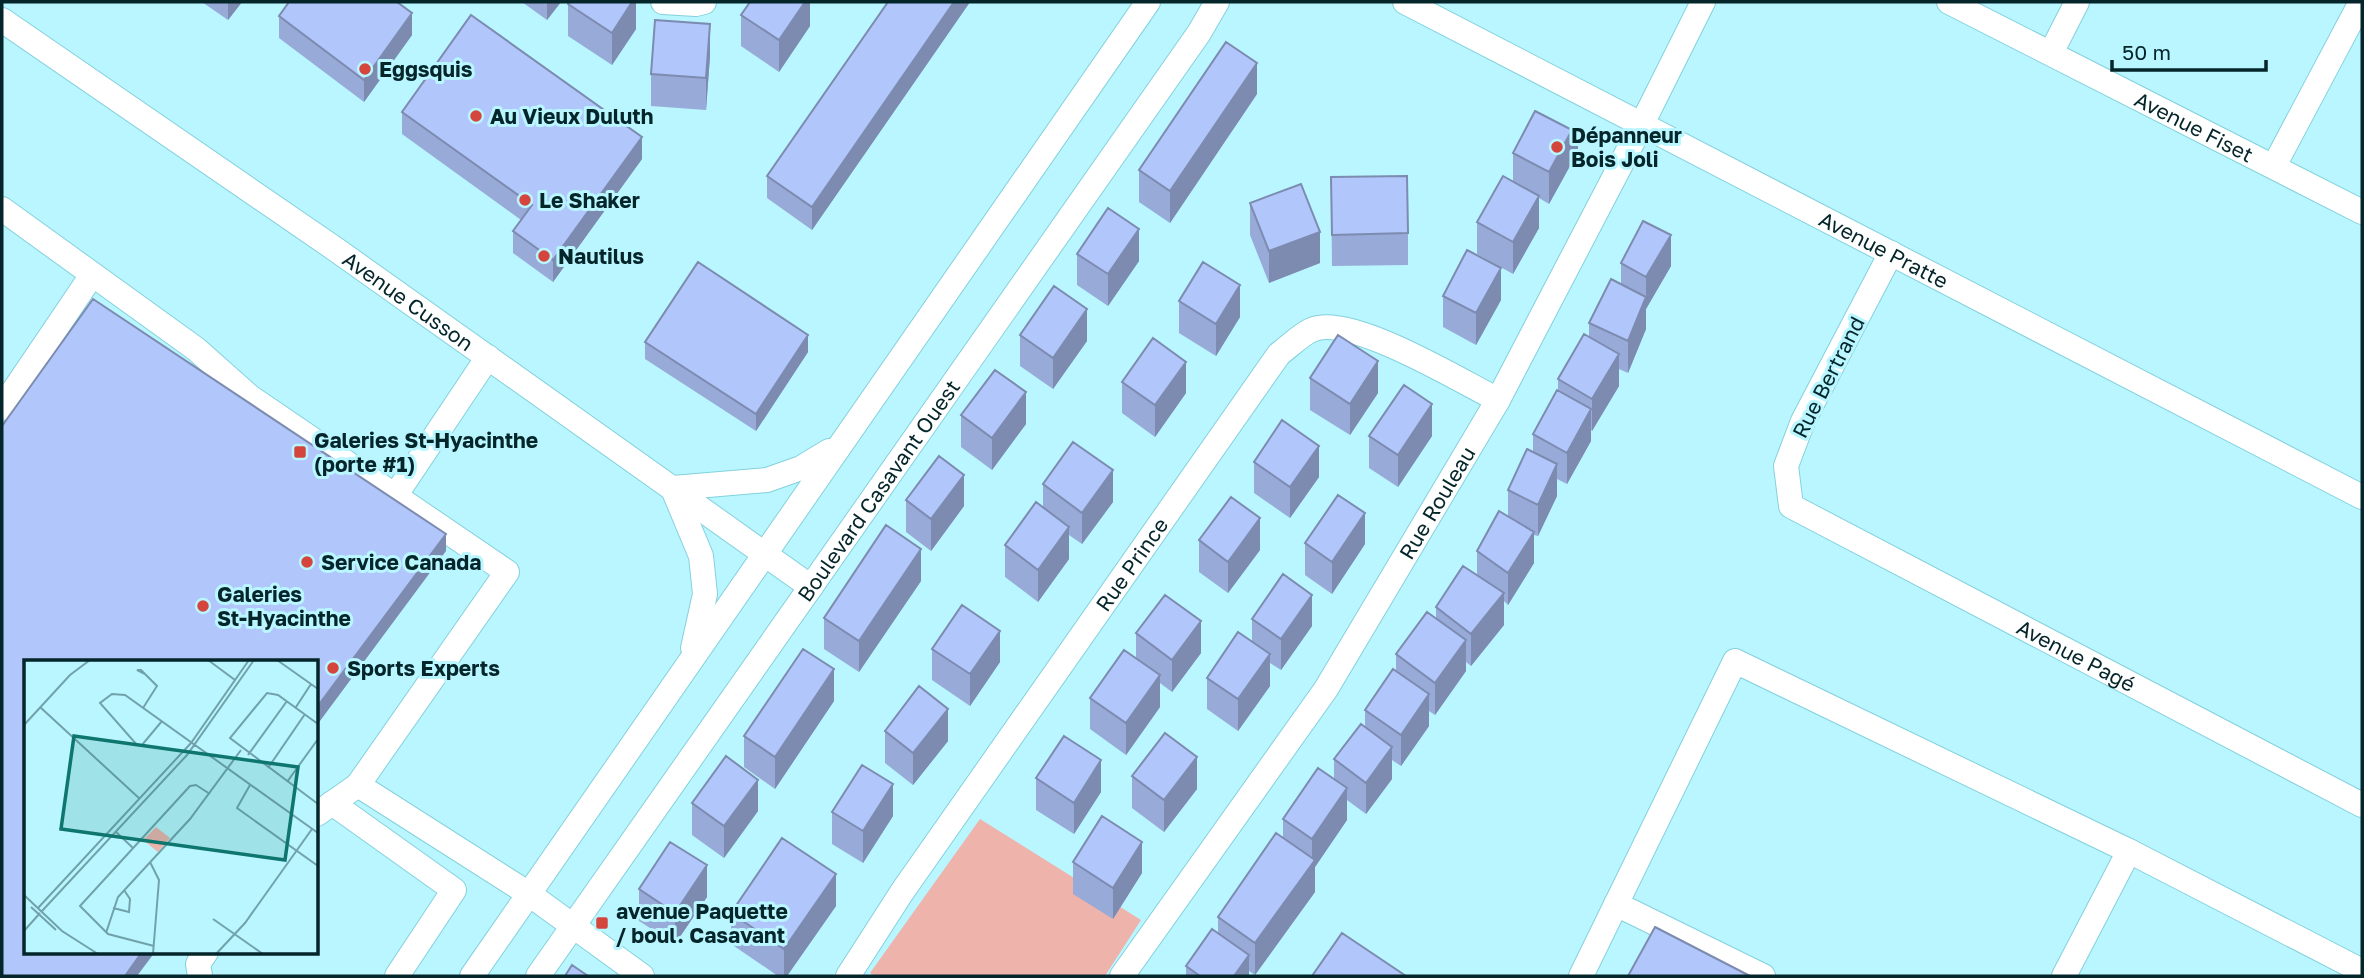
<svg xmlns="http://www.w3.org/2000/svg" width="2364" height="978" viewBox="0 0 2364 978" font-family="'Golos Text',sans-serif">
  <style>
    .green { fill: #eeb3ab }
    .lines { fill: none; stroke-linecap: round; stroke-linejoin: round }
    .minor-casing { stroke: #84d1dc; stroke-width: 26 }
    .minor { stroke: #fff; stroke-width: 24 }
    .wall { fill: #98aad7 }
    .shaded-wall { fill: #7c8baf }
    .building { fill: #b1c6fa; stroke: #7c8baf; stroke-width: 2 }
    .poi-dot { fill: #d4463d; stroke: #b9f6ff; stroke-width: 2.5 }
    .labels { text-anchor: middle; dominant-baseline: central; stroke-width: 6; stroke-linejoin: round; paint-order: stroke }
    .poi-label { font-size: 21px; font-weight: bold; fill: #04252a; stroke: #b9f6ff; text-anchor: start }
    .street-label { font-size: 21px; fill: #04252a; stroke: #b9f6ff }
    .inset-road { fill: none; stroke: #71a2aa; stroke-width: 2 }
    .view { fill: #0f766e; fill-opacity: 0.15; stroke: #0f766e; stroke-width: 3.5 }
    .inset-edge { fill: none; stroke: #04252a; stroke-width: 3.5 }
  </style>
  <rect width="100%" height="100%" fill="#b9f6ff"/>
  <!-- green -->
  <path class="green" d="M980 819 1141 920 1105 976H875L870 973Z"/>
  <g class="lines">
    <defs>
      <g id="minor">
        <path d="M663 2 696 4 704 2"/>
        <path id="s1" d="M1405 2 2362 497"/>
        <path id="s2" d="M1949 2 2362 212"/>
        <path id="s3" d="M2 20 338 251 811 587"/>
        <path d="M2051 53 2077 2"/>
        <path d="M2274 166 2361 2"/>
        <path d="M2 209 196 349 250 397 507 572 358 785 317 814"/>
        <path id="s4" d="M1891 253 1803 421 1786 466 1791 506 2362 805"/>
        <path d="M2 408 92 275"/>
        <path d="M673 488 767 480 801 468 829 451"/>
        <path d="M673 489 701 556 705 594 693 648"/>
        <path d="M395 496 488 357"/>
        <path d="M358 785 529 894 642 976"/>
        <path d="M332 803 454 890 397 976"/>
        <path d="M1616 904 1763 976"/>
        <path d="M200 976 198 964 206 952"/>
        <path d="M472 976 1148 2"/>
        <path id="s5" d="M538 976 1199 33 1217 2"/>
        <path id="s6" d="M848 976 902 892 1279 354C1289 347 1302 333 1314 329 1352 315 1461 381 1498 400"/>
        <path id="s7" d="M1122 976 1326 689 1498 400 1642 124 1703 2"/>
        <path d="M1581 976 1735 661 2129 851"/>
        <path d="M2064 976 2129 851 2362 971"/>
      </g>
    </defs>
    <!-- minor casing -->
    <use href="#minor" class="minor-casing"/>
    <!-- minor -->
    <use href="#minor" class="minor"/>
  </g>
  <!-- wall -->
  <path class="wall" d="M202 2H242L228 20Z
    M522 2H561L547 20Z
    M636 2V29L612 65 568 36V4Z
    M810 2V26L779 72 741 46V15Z
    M888 2H970L812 230 767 198V176Z
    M279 16 412 35 364 102 279 38Z
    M710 56 706 110 651 106V74Z
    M1257 94 1170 223 1139 202V170Z
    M402 112 642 159 553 282 513 253V231L521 220 402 134Z
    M1572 130 1578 152 1549 204 1539 198V228L1513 274 1477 254V222L1513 181V153Z
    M1331 177 1408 233V265L1332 266Z
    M1250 203 1320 263 1269 283 1250 235Z
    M1077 254 1139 261 1108 306 1077 285Z
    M1621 263 1671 266 1646 309V329L1628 373 1619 369V386L1592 431 1591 430V441L1567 484 1557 479V496L1538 536 1534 535V563L1508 605 1504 601V625L1471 666 1466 662V671L1435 715 1429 711V726L1401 766 1392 760V779L1366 814 1347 800V820L1315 867V892L1255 975 1249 971V976H1186V966L1218 934V917L1283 838V819L1334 779V759L1365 727V710L1396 671V654L1436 618V607L1477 576V551L1508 516V490L1533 452V434L1558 391V379L1589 337V323L1621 284Z
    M1443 296 1501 300 1476 345 1443 327Z
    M1179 301 1240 317 1216 356 1179 333Z
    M1020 335 1087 341 1053 389 1020 366Z
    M645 342 808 352 756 431 645 359Z
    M1310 378 1378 393 1350 435 1310 410Z
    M1122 382 1186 393 1155 437 1122 413Z
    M961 415 1026 424 992 470 961 447Z
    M1369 436H1432L1398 487 1369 468Z
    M1254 462 1319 477 1290 518 1254 493Z
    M1043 484 1113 502 1082 544 1069 535V559L1038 602 1005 577V545L1043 507Z
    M906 500 964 506 931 551 906 532Z
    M1199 540 1260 550 1228 593 1199 572Z
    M1305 543 1365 544 1332 594 1305 575Z
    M921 581 859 672 824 649V618Z
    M1252 619 1312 626 1281 670 1270 663V686L1238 731 1207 709V678L1252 642Z
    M1136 633 1201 653 1172 692 1160 683V707L1126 755 1090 729V698L1136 659Z
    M932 649 1000 662 970 706 932 680Z
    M834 701 775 789 744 767V736Z
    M885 731 948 741 913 785 885 763Z
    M1132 776 1197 789 1164 832 1132 808Z
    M1036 778 1101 792 1074 834 1036 810Z
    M692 803 758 811 724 858 692 835Z
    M832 812 893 816 863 863 832 844Z
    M1073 862 1142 873 1113 919 1073 894Z
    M639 889 707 897 675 944 639 921Z
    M836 906 787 976H778L731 944V913Z"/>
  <!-- shaded-wall -->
  <path class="shaded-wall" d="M229 2H242L228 20V3Z
    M547 2H561L547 20Z
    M632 2H636V29L612 65V33Z
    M805 2H810V26L779 72V40Z
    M954 2H970L812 230V207Z
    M412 13V35L364 102V80Z
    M710 24V56L706 110V78Z
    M1257 63V94L1170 223V191Z
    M1572 130V162L1549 204V172Z
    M1578 135V152L1572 162V145Z
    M642 137V159L553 282V260Z
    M1539 196V228L1513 274V242Z
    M1139 229V261L1108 306V274Z
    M1320 232V263L1269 283V251Z
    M1671 235V266L1646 309V277Z
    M1501 268V300L1476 345V313Z
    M1240 285V317L1216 356V324Z
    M1646 297V329L1628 373V341Z
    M1087 309V341L1053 389V358Z
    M808 335V352L756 431V414Z
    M1619 354V386L1592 431V399Z
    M1378 361V393L1350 435V404Z
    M1186 362V393L1155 437V405Z
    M1026 392V424L992 470V438Z
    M1432 404V436L1398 487V455Z
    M1591 409V441L1567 484V453Z
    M1319 446V477L1290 518V487Z
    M1557 464V496L1538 536V505Z
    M1113 470V502L1082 544V513Z
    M964 475V506L931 551V519Z
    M1365 513V544L1332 594V562Z
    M1260 518V550L1228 593V562Z
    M1069 527V559L1038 602V570Z
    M1534 532V563L1508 605V573Z
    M446 534V551L317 725V707Z
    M921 549V581L859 672V641Z
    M1504 593V625L1471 666V634Z
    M1312 595V626L1281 670V639Z
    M1201 621V653L1172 692V660Z
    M1000 631V662L970 706V674Z
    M1466 640V671L1435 715V683Z
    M1270 654V686L1238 731V699Z
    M834 669V701L775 789V757Z
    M1160 675V707L1126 755V723Z
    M1429 694V726L1401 766V735Z
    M948 709V741L913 785V753Z
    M1392 747V779L1366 814V783Z
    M1197 757V789L1164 832V800Z
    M1101 760V792L1074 834V803Z
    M758 780V811L724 858V826Z
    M893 784V816L863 863V831Z
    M1347 788V820L1315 867V892L1255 975V943L1312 865V839Z
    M1142 842V873L1113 919V888Z
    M707 865V897L675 944V913Z
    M836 874V906L787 976H784V949Z
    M142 952H155L137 976H125Z
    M1249 955V976H1234Z"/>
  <!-- building -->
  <path class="building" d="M289 2H397L412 13 364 80 279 16Z
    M569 2H632L612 33 568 4Z
    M750 2H805L779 40 741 15Z
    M888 2H954L812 207 767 176Z
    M471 15 642 137 553 260 513 231 532 205 402 112Z
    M655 20 710 24 706 78 651 74Z
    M1226 42 1257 63 1170 191 1139 170Z
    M1535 111 1572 130 1549 172 1513 153Z
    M1572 131 1578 135 1572 145Z
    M1407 176 1408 233 1332 235 1331 177Z
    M1503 176 1539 196 1513 242 1477 222Z
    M1301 184 1320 232 1269 251 1250 203Z
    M1108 208 1139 229 1108 274 1077 254Z
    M1643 221 1671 235 1646 277 1621 263Z
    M1467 250 1501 268 1476 313 1443 296Z
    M698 262 808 335 756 414 645 342Z
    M1203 262 1240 285 1216 324 1179 301Z
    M1611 279 1646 297 1628 341 1589 323Z
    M1054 286 1087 309 1053 358 1020 335Z
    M93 299 446 534 317 707V661H26V952H142L125 976H2V426Z
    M1584 334 1619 354 1592 399 1558 379Z
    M1338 335 1378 361 1350 404 1310 378Z
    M1153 338 1186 362 1155 405 1122 382Z
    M995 370 1026 392 992 438 961 415Z
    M1404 385 1432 404 1398 455 1369 436Z
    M1557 390 1591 409 1567 453 1533 434Z
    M1282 420 1319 446 1290 487 1254 462Z
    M1073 442 1113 470 1082 513 1043 484Z
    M1527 449 1557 464 1538 505 1508 490Z
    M939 456 964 475 931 519 906 500Z
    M1338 495 1365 513 1332 562 1305 543Z
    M1231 497 1260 518 1228 562 1199 540Z
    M1036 502 1069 527 1038 570 1005 545Z
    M1499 511 1534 532 1508 573 1477 551Z
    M886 525 921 549 859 641 824 618Z
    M1463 566 1504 593 1471 634 1436 607Z
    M1283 574 1312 595 1281 639 1252 619Z
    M1165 595 1201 621 1172 660 1136 633Z
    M962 605 1000 631 970 674 932 649Z
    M1427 612 1466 640 1435 683 1396 654Z
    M1238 632 1270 654 1238 699 1207 678Z
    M803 649 834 669 775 757 744 736Z
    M1124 650 1160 675 1126 723 1090 698Z
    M1393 669 1429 694 1401 735 1365 710Z
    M919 686 948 709 913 753 885 731Z
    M1361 724 1392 747 1366 783 1334 759Z
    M1165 733 1197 757 1164 800 1132 776Z
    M1064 736 1101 760 1074 803 1036 778Z
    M726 756 758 780 724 826 692 803Z
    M862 765 893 784 863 831 832 812Z
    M1318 768 1347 788 1312 839 1283 819Z
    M1102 816 1142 842 1113 888 1073 862Z
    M1276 833 1315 860 1255 943 1218 917Z
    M782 838 836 874 784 949 731 913Z
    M670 842 707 865 675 913 639 889Z
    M1655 927 1750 976H1628Z
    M1212 929 1249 955 1234 976H1200L1186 966Z
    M1342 933 1406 976H1312Z
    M572 965 588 976H565Z"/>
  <!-- markers -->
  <g class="poi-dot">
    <circle cx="365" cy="69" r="7"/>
    <circle cx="476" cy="116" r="7"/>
    <circle cx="1557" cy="147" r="7"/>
    <circle cx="525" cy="200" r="7"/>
    <circle cx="544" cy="256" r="7"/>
    <rect x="293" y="445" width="14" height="14" rx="3.5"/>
    <circle cx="307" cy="562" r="7"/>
    <circle cx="203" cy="606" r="7"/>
    <circle cx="333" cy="668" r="7"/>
    <rect x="595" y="916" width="14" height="14" rx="3.5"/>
  </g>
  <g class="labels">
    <!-- poi labels -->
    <g class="poi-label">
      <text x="379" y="69">Eggsquis</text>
      <text x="490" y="116">Au Vieux Duluth</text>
      <text x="1571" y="135">Dépanneur<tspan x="1571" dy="24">Bois Joli</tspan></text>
      <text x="539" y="200">Le Shaker</text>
      <text x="558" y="256">Nautilus</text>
      <text x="314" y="440">Galeries St-Hyacinthe<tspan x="314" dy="24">(porte #1)</tspan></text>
      <text x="321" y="562">Service Canada</text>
      <text x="217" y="594">Galeries<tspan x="217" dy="24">St-Hyacinthe</tspan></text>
      <text x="347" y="668">Sports Experts</text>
      <text x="616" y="911">avenue Paquette<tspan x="616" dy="24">/ boul. Casavant</tspan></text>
    </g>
    <!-- street labels -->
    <g class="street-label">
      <text stroke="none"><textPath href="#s2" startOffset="275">Avenue Fiset</textPath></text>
      <text stroke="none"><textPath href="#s1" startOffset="539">Avenue Pratte</textPath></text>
      <text stroke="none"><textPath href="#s3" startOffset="494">Avenue Cusson</textPath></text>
      <text transform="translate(1828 377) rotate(-63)">Rue Bertrand</text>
      <text stroke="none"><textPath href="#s5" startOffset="593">Boulevard Casavant Ouest</textPath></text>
      <text stroke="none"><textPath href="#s7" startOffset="569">Rue Rouleau</textPath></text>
      <text stroke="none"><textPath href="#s6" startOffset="500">Rue Prince</textPath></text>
      <text stroke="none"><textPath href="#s4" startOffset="600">Avenue Pagé</textPath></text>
    </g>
  </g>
  <!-- overview -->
  <g transform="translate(24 660)">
    <rect width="294" height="294" fill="#b9f6ff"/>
    <path d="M132 167 146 178 134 192 119 180Z" fill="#eeb3ab"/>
    <path class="inset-road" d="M184 0 211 20M253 0 294 29M16 47 116 139M272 47 287 24M119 48 133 26 117 10H113L121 14M138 61 118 85H113L76 43 88 34 101 35 294 173M294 64 254 35 243 33 206 78 294 144M0 65 46 15 66 0M224 95 263 41M244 108 281 54M263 122 294 79M226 125 213 148 294 206M91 171 109 188M126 202 135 220 129 294M0 235 38 271 74 294M7 247 32 270M14 248 167 83 225 0M89 248 105 252 106 239 100 230M18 251 163 95 230 0M189 259 239 294M0 271 16 253M82 273 94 237 166 159 217 90M130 286 84 274 56 246 166 126 172 125 186 134M192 294 221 263 288 169"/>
    <path class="view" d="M50 76 274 107 261 200 37 169Z"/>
    <rect width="294" height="294" class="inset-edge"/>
  </g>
  <!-- border -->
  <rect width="2364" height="978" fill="none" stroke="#04252a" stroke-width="7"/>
  <!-- scale -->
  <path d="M2112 60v10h154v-10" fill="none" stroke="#04252a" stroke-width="3.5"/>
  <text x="2122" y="60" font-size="21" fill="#04252a" stroke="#b9f6ff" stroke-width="5" paint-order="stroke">50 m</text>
</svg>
